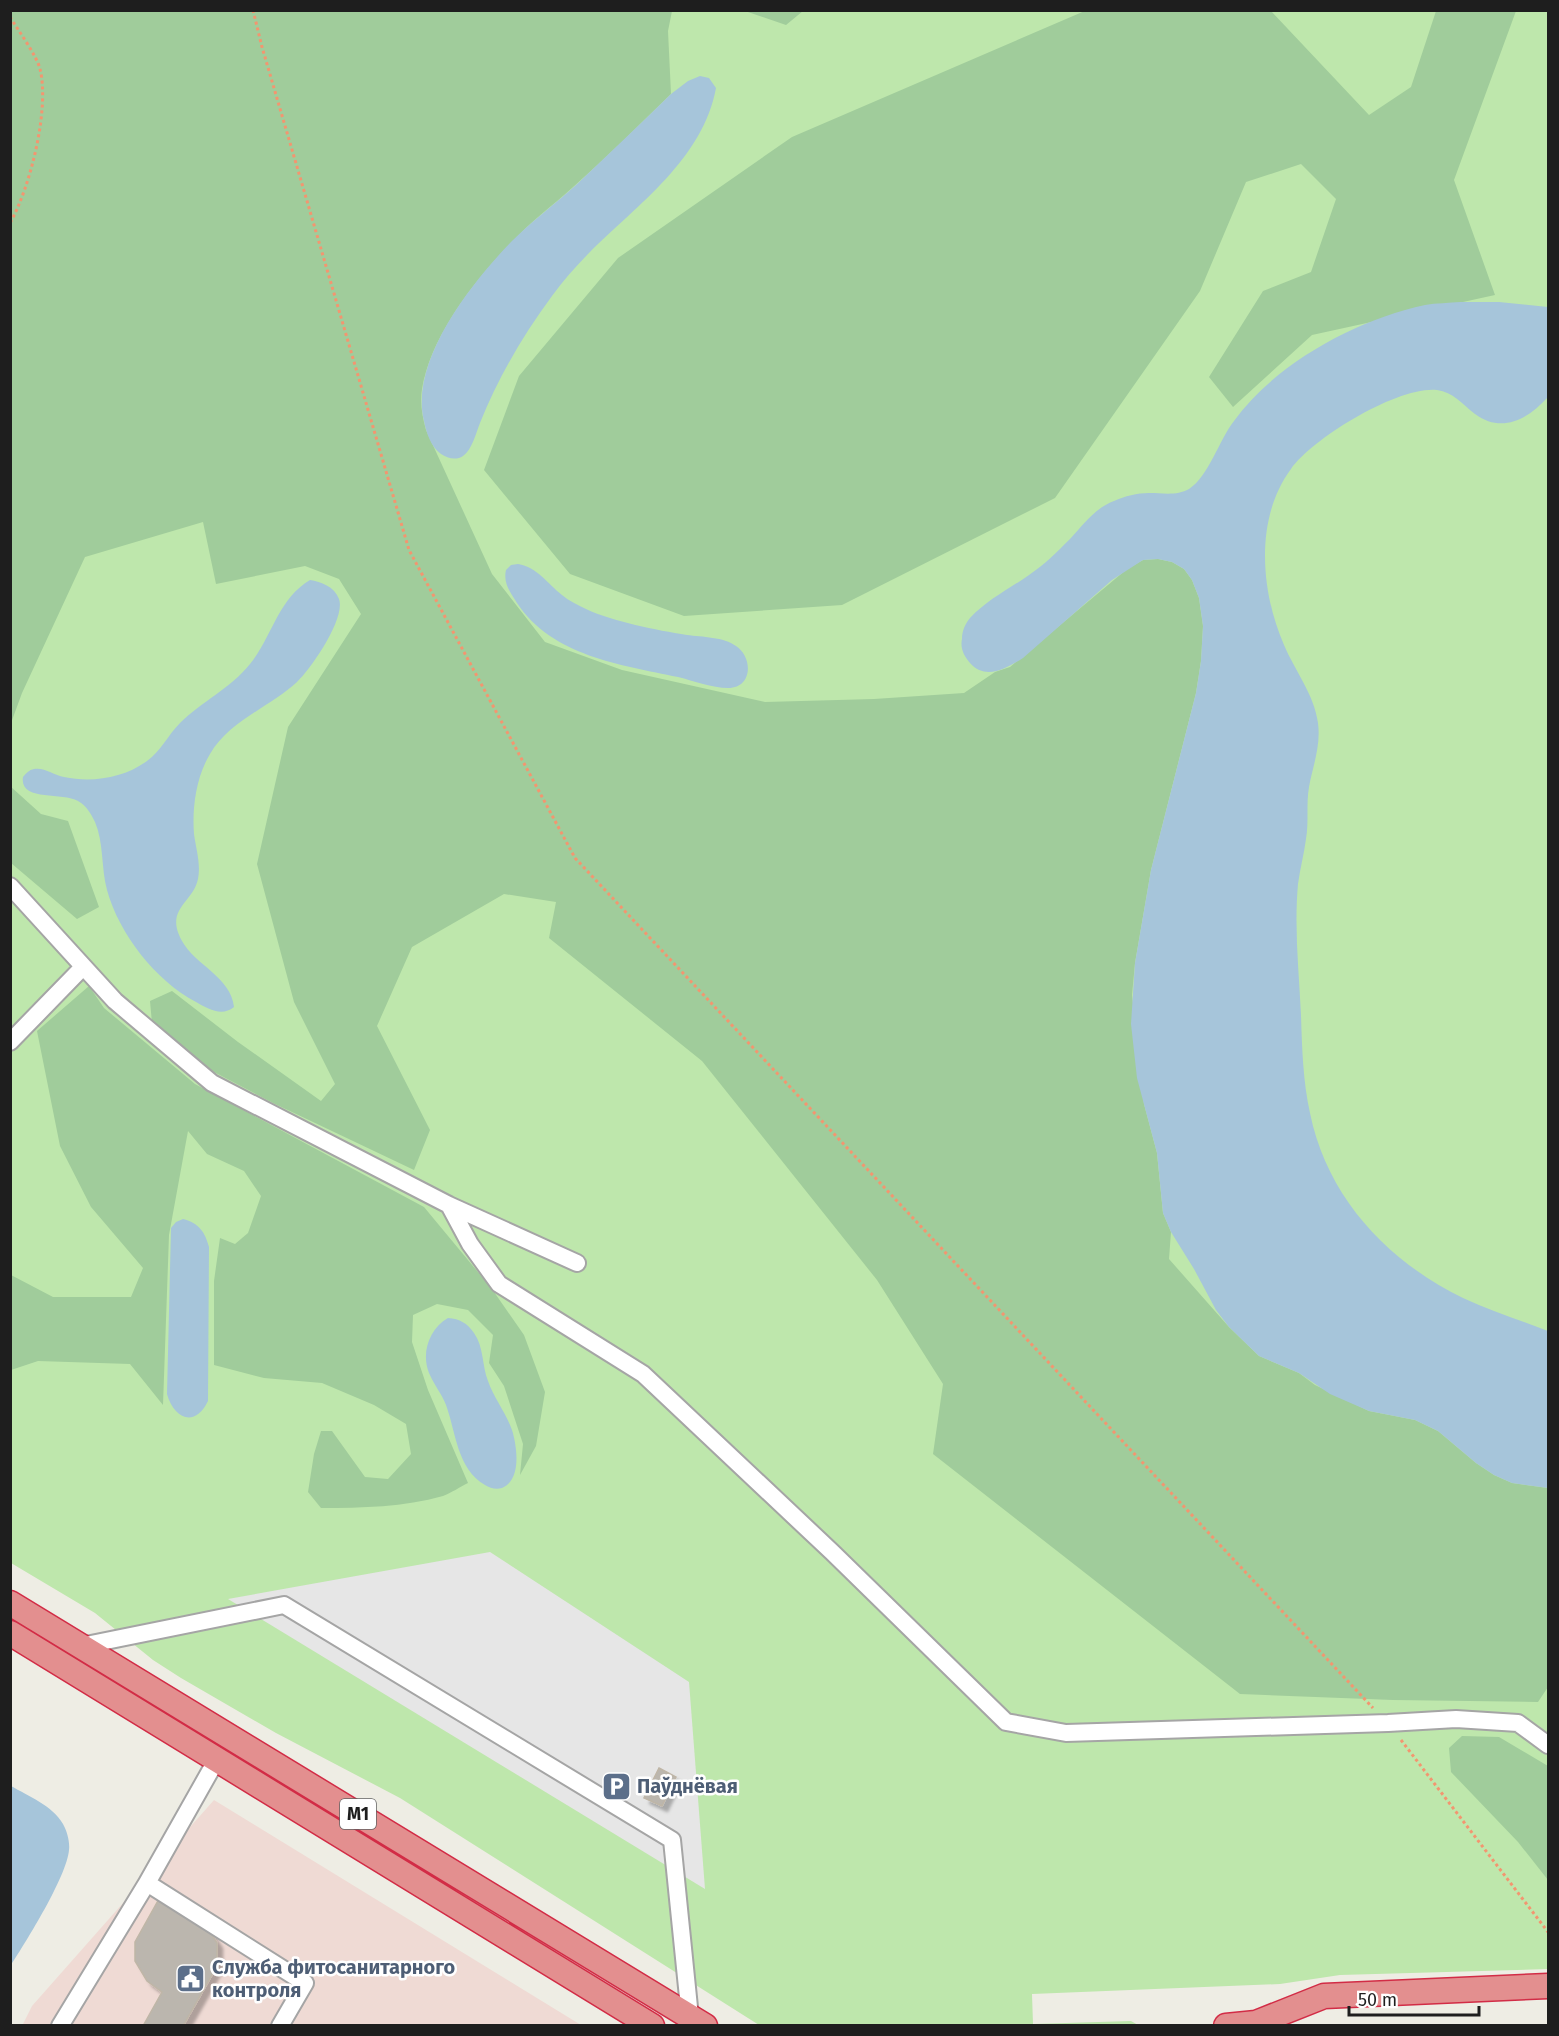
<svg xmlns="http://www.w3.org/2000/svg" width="1559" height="2036" viewBox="0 0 1559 2036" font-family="'Fira Sans',sans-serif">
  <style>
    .commercial { fill: #efdad4 }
    .grass { fill: #bee7ac }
    .forest { fill: #a0cc9b }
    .parking { fill: #e6e6e6 }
    .water { fill: #a6c5da }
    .building { fill: #bbb6ae; stroke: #bfb6a7; stroke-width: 1.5; filter: url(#shadow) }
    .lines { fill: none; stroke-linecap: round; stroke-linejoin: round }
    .minor-casing { stroke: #a5a5a5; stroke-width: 20 }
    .highway-casing { stroke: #d22c46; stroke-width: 27 }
    .path { stroke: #f39670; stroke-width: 3; stroke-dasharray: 3 3; stroke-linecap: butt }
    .minor { stroke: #fff; stroke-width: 16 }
    .highway { stroke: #e38f8f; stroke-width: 24 }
    .labels { text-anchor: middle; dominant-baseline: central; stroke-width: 5; stroke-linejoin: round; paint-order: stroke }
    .shield { fill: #fff; stroke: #626262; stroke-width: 1.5 }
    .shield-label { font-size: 18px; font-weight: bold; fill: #1e1e1e }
    .service-label { font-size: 20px; font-weight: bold; fill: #4e5e75; stroke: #fff; text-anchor: start }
  </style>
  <defs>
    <filter id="shadow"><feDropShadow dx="5.5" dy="5.5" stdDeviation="1.5" flood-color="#0004"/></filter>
  </defs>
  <rect width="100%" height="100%" fill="#eeede4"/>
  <!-- commercial -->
  <path class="commercial" d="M214 1800 581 2025 22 2026 32 2006Z"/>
  <!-- grass -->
  <path class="grass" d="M10 11H1548V1969L1340 1975 1280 1984 1032 1994 1033 2024 1131 2021 1138 2025H759L400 1798 276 1733 181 1678 153 1660 95 1613 11 1563Z"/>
  <!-- forest -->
  <path class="forest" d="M1087 10 1271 11 1369 115 1411 87 1436 11H1516L1454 180 1495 295 1312 335 1233 407 1209 377 1263 291 1311 272 1336 199 1301 164 1246 182 1200 291 1055 498 842 605 684 616 570 574 484 470 519 376 618 258 792 137Z
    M11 11H672L668 31 671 94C639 125 606 158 572 188 552 206 529 223 511 243 474 281 431 336 422 389 420 403 422 416 426 430L492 574 545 642 622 670 765 702 874 699 964 693 995 672 1010 667 1127 569 1143 560 1158 559 1172 562 1184 569 1192 580 1199 598 1203 626 1201 661 1196 693 1151 870 1135 963 1132 995 1144 1104 1157 1153 1163 1213 1171 1232 1169 1259 1229 1327 1259 1356 1299 1373 1315 1385 1369 1411 1415 1420 1438 1431 1476 1463 1494 1475 1512 1483 1548 1488V1687L1538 1702 1393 1700 1240 1694 933 1454 943 1384 877 1280 702 1061 549 938 556 902 504 894 412 947 377 1026 430 1130 414 1170 273 1103 214 1072 152 1023 150 1001 172 991 238 1042 321 1101 335 1084 294 1002 257 864 288 727 361 614 339 579 305 566 216 584 203 522 85 557 22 693 11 723Z
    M745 11H803L786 25Z
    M10 786 41 814 68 821 99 907 77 919 11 863Z
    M89 986 104 1008 195 1084 424 1207 492 1289 524 1335 545 1392 536 1446 520 1475 523 1444 504 1386 489 1363 493 1335 468 1310 437 1304 413 1315 412 1342 428 1390 468 1483C460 1487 451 1493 443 1496 404 1507 362 1508 321 1508L308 1492 314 1454 321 1431H332L365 1477 388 1479 411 1454 406 1424 374 1405 322 1383 264 1378 214 1365V1281L220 1238 235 1244 248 1233 261 1196 244 1171 207 1154 188 1131 169 1235 163 1405 130 1364 38 1361 11 1370V1275L53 1297H131L143 1268 91 1207 60 1146 37 1031Z
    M1462 1736 1499 1737 1548 1766V1880L1518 1842 1451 1772 1449 1748Z"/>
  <!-- parking -->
  <path class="parking" d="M490 1552 689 1682 705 1889 228 1599Z"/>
  <!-- water -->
  <path class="water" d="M700 76 709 78 716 88C703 159 637 205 589 253 576 266 563 281 552 296 523 335 498 378 480 423 476 433 472 450 463 456 456 461 447 458 441 454 431 447 426 432 424 421 409 361 472 282 512 241 532 221 555 204 576 185 608 155 640 124 671 94L688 81Z
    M1461 302H1499L1548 307V397C1528 419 1502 434 1475 414 1462 404 1453 392 1437 390 1398 386 1313 438 1291 469 1254 519 1261 592 1284 645 1295 671 1314 694 1318 723 1321 746 1313 765 1309 787 1306 804 1309 822 1306 839 1304 854 1300 869 1298 884 1294 928 1299 972 1301 1015 1302 1048 1303 1081 1310 1113 1327 1197 1387 1261 1463 1298 1490 1311 1520 1320 1548 1331V1488L1512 1483 1494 1475 1476 1463 1438 1431 1415 1420 1369 1411 1330 1394 1299 1373 1259 1356 1229 1327 1216 1310 1194 1269 1171 1232 1163 1213 1157 1153 1137 1078 1131 1024 1135 963 1151 870 1196 693 1201 661 1203 626 1199 598 1192 580 1184 569 1172 562 1158 559 1143 560 1112 580 1023 658C1007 668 986 681 970 663 964 656 960 648 962 639 962 631 965 624 970 618 987 600 1009 589 1029 575 1044 565 1057 552 1070 539 1083 525 1095 508 1114 501 1125 496 1137 493 1149 493 1163 493 1177 496 1189 489 1209 476 1219 440 1234 421 1276 363 1356 320 1425 305 1436 303 1449 303 1461 302Z
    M518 564C537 567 548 584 562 595 569 601 578 605 586 609 614 622 656 630 687 635 702 637 724 637 736 646 753 657 753 688 728 688 712 688 694 681 678 677 621 665 552 656 517 603 510 592 503 583 506 570L511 565Z
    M310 580C321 582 334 586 339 599 346 618 311 669 297 682 270 707 229 721 210 754 196 777 192 808 194 834 196 849 201 864 198 879 193 903 164 909 182 941 195 965 231 977 234 1007 222 1017 208 1009 196 1002 156 981 119 934 107 890 101 868 104 843 95 822 91 814 87 806 78 801 62 792 19 802 23 777 26 773 29 770 34 769 44 767 54 775 64 777 92 783 124 778 147 761 161 751 168 735 180 723 201 702 230 689 250 664 272 637 278 599 310 580Z
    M183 1219C199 1223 205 1232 209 1247L208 1401C195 1428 174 1419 167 1394L171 1228 176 1222Z
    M448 1318C460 1319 467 1323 474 1333 484 1347 482 1366 488 1381 494 1398 506 1413 512 1430 517 1446 522 1480 502 1488 496 1490 490 1488 485 1485 457 1469 456 1432 446 1405 442 1394 434 1385 429 1373 421 1353 429 1329 448 1318Z
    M11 1786C28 1796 52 1805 63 1824 67 1831 70 1842 69 1850 67 1876 26 1942 11 1965Z"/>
  <!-- building -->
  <path class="building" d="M659 1768 676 1777 662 1806 644 1798Z
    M159 1899 203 1921 217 1943V1966L183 2026H143L162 1992 147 1981 135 1961V1942Z"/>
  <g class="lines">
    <defs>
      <path id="minor" d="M10 886 115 1001 212 1083 449 1205 577 1263
        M10 1042 83 967
        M449 1205 470 1244 499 1284 643 1374 832 1552 1006 1722 1066 1733 1388 1723 1456 1719 1518 1723 1548 1745
        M81 1646 284 1605 672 1840 690 2017
        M217 1759 147 1883 305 1983 280 2026
        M60 2026 147 1883"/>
      <path id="highway" d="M10 1603 705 2026
        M10 1633 652 2026
        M1226 2026 1256 2023 1324 1996 1548 1986"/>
    </defs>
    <!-- minor casing -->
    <use href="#minor" class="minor-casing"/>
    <!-- highway casing -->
    <use href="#highway" class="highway-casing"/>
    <!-- path -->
    <path class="path" d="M253 10 262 47 409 550 575 858 1373 1708
      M10 17C18 30 37 56 40 69 50 109 30 188 10 223
      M1401 1740 1548 1932"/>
    <!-- minor -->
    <use href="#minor" class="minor"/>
    <!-- highway -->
    <use href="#highway" class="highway"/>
  </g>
  <!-- icons -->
  <defs>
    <symbol id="parking-square" viewBox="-11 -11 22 22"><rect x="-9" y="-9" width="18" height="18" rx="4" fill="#5c6f8a" stroke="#fff"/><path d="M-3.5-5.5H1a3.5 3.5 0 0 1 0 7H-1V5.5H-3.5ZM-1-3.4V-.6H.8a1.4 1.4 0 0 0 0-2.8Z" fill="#fff"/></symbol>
    <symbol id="civic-square" viewBox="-11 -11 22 22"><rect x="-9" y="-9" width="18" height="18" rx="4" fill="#5c6f8a" stroke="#fff"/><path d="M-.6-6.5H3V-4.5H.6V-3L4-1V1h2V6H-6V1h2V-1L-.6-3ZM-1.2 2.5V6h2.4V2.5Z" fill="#fff"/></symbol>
  </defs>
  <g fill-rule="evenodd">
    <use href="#parking-square" x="600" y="1770" width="33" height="33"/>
    <use href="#civic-square" x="174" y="1962" width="33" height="33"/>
  </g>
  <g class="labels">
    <!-- shield labels -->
    <rect class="shield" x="340" y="1799" width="36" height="30" rx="4.5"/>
    <g class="shield-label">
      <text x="358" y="1814">М1</text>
    </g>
    <!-- service labels -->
    <g class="service-label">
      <text x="637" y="1786">Паўднёвая</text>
      <text x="212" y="1967">Служба фитосанитарного<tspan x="212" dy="23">контроля</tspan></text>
    </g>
  </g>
  <!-- border -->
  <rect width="1559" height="2036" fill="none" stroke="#1e1e1e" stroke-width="24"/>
  <!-- scale -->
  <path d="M1349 2006v9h130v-9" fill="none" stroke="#1e1e1e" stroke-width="3"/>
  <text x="1358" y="2006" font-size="18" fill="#1e1e1e" stroke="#ffffff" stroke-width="4.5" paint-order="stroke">50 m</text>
</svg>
